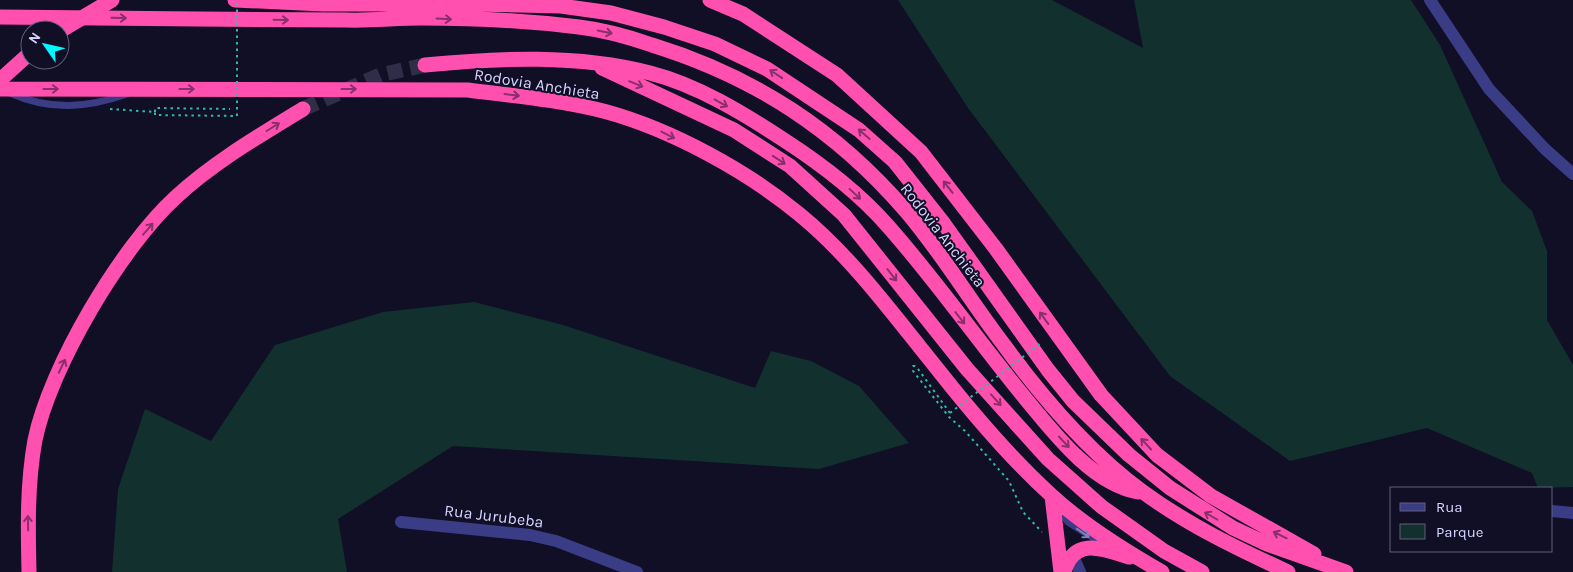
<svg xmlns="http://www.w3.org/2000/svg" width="1573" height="572" viewBox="0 0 1573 572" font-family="Karla,sans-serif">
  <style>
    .green { fill: #12302d }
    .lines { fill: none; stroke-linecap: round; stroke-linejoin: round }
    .highway-tunnel { stroke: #2f2d47; stroke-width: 15; stroke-dasharray: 15 8; stroke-linecap: butt }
    .path { stroke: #2fb9a7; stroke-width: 2; stroke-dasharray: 2.5 4; stroke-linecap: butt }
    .lane { stroke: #3a3d86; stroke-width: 7 }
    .street { stroke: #3a3d86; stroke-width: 12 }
    .highway { stroke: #ff50b0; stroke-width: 15 }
    .path-bridge { stroke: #2fb9a7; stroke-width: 2; stroke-dasharray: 2.5 4; stroke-linecap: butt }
    .highway-bridge { stroke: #ff50b0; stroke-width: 15 }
    .oneway { stroke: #88306b }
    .oneway2 { stroke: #8081bc }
    .labels { text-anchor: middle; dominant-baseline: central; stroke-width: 4; stroke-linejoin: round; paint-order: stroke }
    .street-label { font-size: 16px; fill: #d6d5ff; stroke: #110f26 }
  </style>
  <rect width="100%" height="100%" fill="#110f26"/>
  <!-- green -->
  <path class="green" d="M898 0H1052L1143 48 1134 0H1411L1440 45 1502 182 1532 211 1547 251V320L1573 365V487L1538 488 1532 473 1427 428 1290 461 1170 376 968 108Z
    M474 302 563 325 755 388 771 351 811 361 859 386 909 443 819 469 453 446 338 519 347 572H112L118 489 145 409 211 441 275 345 383 312Z"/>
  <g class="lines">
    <!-- highway-tunnel -->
    <path class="highway-tunnel" d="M303 109 380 75 425 65"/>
    <!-- path -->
    <path class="path" d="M110 109 155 112V115L237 116
      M155 112V108L230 109
      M950 413 918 369 915 366H913V371L949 417 965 431 1009 481 1023 512 1042 532"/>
    <!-- lane -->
    <path class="lane" d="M10 93C50 111 87 108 127 94
      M1058 508 1068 522 1103 544"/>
    <!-- street -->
    <path class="street" d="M1430 0 1489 89 1545 149 1573 174
      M1552 511 1573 513
      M401 522 530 535 556 541 637 572
      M1073 556 1080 572"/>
    <!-- highway -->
    <path class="highway" d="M235 0 323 4H472L561 6 611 13 664 27 715 44 767 69 859 130 895 162 944 224 1048 370 1073 401 1129 455 1170 488 1233 528 1267 544 1346 572
      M710 0 743 14 837 75 921 152 996 249 1101 395 1157 455 1211 496 1314 554
      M0 17C115 18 231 20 346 20 371 21 396 18 421 18 471 18 530 21 579 27 604 30 629 37 652 45 755 77 836 130 906 211 942 253 970 301 1004 345 1042 397 1091 454 1143 492 1188 525 1238 549 1288 572
      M425 65C499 58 577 54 650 73 697 85 743 113 784 140 821 164 858 192 887 225 936 280 978 341 1025 398 1053 432 1093 485 1139 492
      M602 68 734 130 790 166 844 215 967 369 1048 459 1102 507 1164 551 1202 572
      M0 80 30 53
      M0 89 468 90C515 96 561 100 607 112 672 130 747 171 799 214 853 258 895 317 939 371 973 414 1010 458 1051 495 1080 522 1127 552 1162 572
      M1052 496 1061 572
      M29 572C28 528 27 484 35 440 50 367 121 247 176 197 214 162 259 136 303 109
      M1064 572C1074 536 1103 549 1129 557"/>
    <!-- path-bridge -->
    <path class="path-bridge" d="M237 116V0
      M950 413 1041 343"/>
    <!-- highway-bridge -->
    <path class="highway-bridge" d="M60 31 112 0"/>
  </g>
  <!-- one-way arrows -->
  <defs><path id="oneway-shaft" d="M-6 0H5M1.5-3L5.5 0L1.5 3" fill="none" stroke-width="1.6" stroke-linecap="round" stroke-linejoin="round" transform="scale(1.25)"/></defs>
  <g class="oneway">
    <use href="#oneway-shaft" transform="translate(119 18) rotate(1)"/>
    <use href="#oneway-shaft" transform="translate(444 19) rotate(3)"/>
    <use href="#oneway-shaft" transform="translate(281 20) rotate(1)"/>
    <use href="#oneway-shaft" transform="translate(605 32) rotate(12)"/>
    <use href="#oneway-shaft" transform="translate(776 74) rotate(-146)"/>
    <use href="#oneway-shaft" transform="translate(636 84) rotate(22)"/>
    <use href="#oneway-shaft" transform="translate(51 89)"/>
    <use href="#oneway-shaft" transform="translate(187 89)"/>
    <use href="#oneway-shaft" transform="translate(349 89)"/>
    <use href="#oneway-shaft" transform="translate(512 95) rotate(7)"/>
    <use href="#oneway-shaft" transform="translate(721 103) rotate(29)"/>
    <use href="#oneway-shaft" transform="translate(273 127) rotate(-32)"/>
    <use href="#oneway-shaft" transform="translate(864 134) rotate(-139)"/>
    <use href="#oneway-shaft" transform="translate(668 135) rotate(27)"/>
    <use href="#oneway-shaft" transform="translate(779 160) rotate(33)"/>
    <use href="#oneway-shaft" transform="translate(948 187) rotate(-128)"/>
    <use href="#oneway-shaft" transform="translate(855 194) rotate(43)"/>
    <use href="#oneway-shaft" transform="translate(148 229) rotate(-49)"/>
    <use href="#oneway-shaft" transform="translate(892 275) rotate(52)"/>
    <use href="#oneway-shaft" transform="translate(960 318) rotate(52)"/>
    <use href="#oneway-shaft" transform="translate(1044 318) rotate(-126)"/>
    <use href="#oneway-shaft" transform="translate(62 366) rotate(-64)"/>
    <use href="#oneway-shaft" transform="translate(996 400) rotate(48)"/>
    <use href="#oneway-shaft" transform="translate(1064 442) rotate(47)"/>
    <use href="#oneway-shaft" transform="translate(1146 444) rotate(-133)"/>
    <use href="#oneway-shaft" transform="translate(1211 516) rotate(-150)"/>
    <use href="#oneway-shaft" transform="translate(28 523) rotate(-91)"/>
    <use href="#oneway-shaft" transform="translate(1280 535) rotate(-154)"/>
  </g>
  <use class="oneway2" href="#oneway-shaft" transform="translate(1083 533) rotate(35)"/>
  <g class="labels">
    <!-- street labels -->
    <g class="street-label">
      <text transform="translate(537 84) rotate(9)">Rodovia Anchieta</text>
      <text transform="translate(943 235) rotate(52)">Rodovia Anchieta</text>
      <text transform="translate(494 516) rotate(7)">Rua Jurubeba</text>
    </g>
  </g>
  <!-- legend -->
  <rect x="1390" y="487" width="162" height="65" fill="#110f26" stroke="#605e7d"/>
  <rect x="1400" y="503" width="25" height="8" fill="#3a3d86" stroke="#605e7d"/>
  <text x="1436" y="512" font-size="15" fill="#d6d5ff">Rua</text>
  <rect x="1400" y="524" width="25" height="15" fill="#12302d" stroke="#605e7d"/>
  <text x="1436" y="537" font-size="15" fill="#d6d5ff">Parque</text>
  <!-- north arrow -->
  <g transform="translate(45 45) rotate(304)"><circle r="24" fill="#110f26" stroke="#605e7d"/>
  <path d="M0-4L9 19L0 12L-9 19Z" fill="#01f8ff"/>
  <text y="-8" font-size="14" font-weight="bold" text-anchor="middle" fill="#d6d5ff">N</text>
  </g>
</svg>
